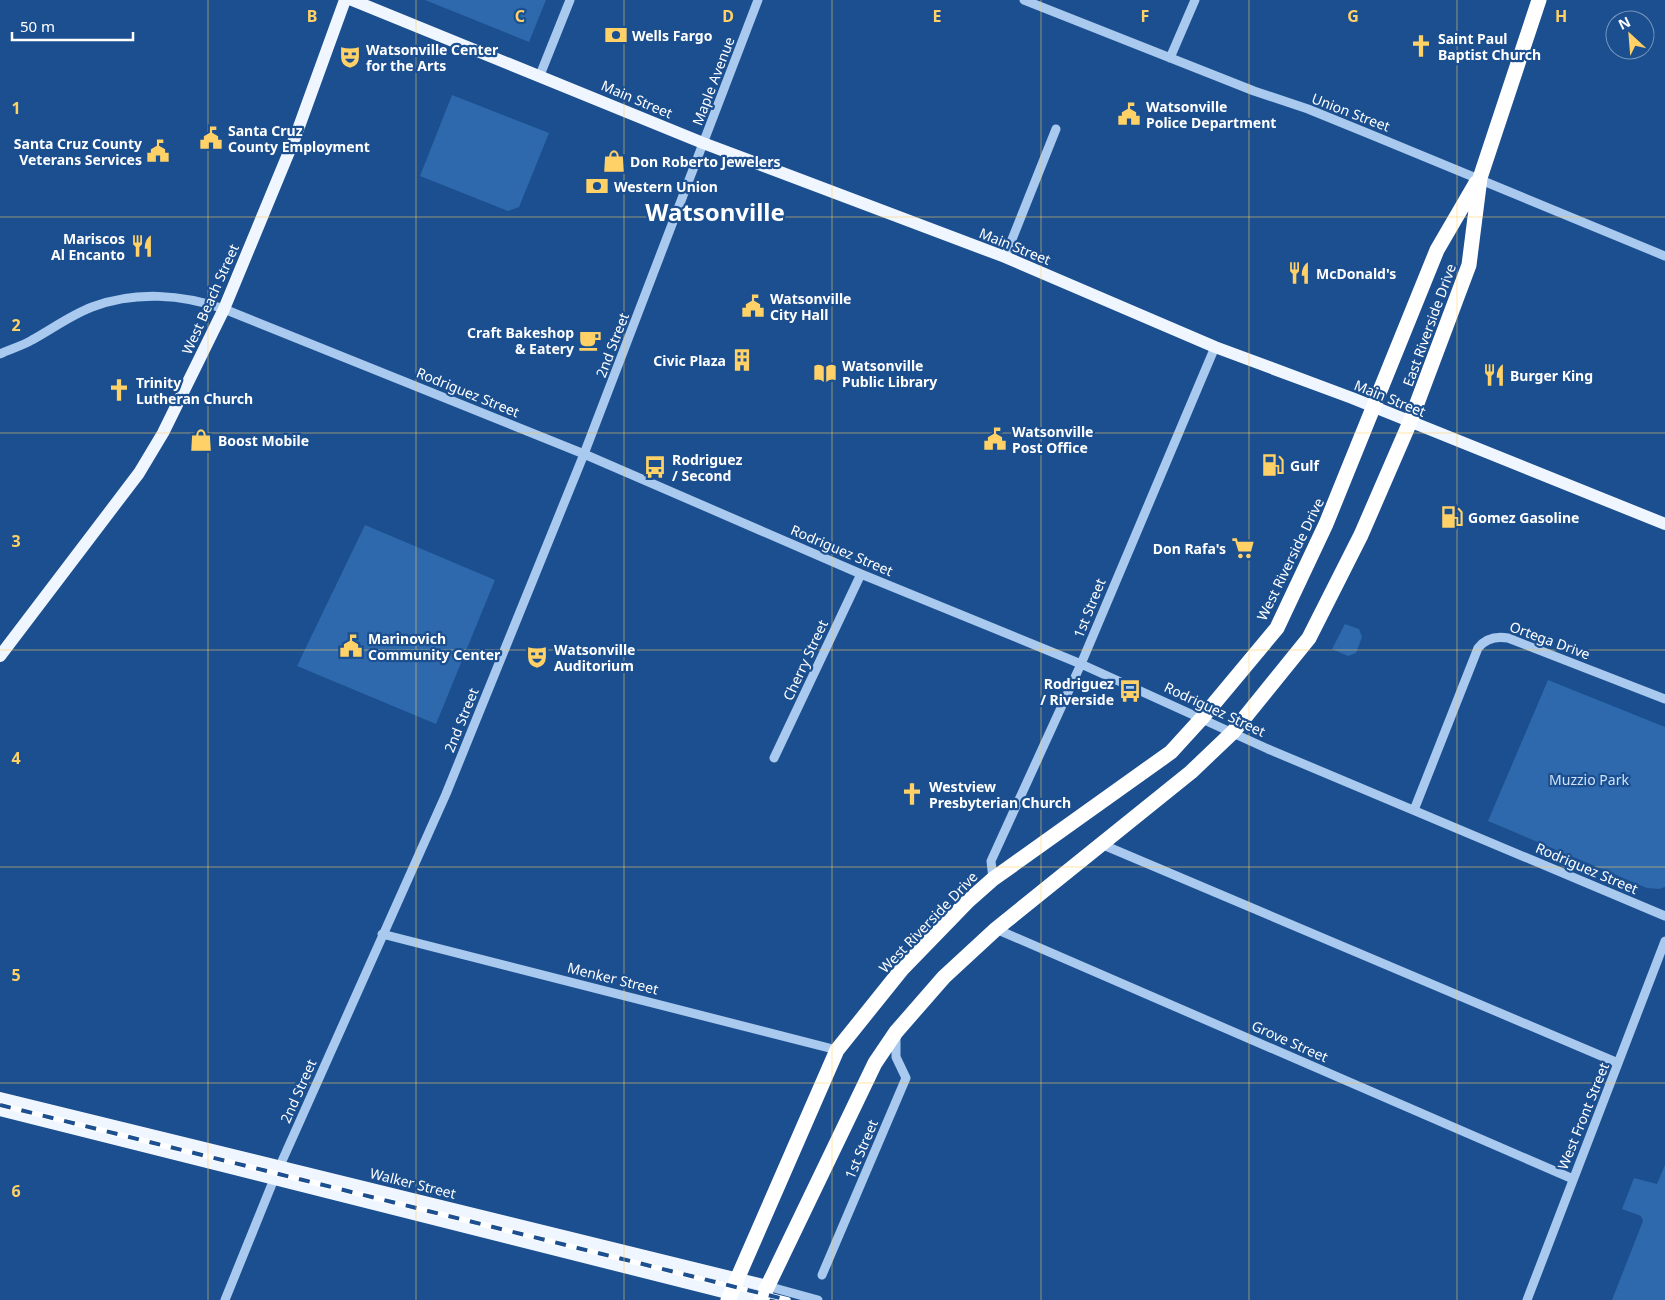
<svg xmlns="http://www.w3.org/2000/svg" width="1665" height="1300" viewBox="0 0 1665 1300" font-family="'Noto Sans',sans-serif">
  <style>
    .green { fill: #2e69ad }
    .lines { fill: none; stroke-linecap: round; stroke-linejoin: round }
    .minor { stroke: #a9c9ee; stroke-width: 9 }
    .major { stroke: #f0f6ff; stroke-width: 12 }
    .highway { stroke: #fff; stroke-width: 15 }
    .rail-casing { stroke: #fff; stroke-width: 5.5 }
    .rail { stroke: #1b4f8f; stroke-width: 4; stroke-dasharray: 11; stroke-linecap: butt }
    .grid { fill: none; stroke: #ffd166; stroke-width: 1; stroke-opacity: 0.55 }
    .labels { text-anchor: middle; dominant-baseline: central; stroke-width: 4.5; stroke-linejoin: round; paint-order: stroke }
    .poi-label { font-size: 14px; font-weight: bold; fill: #fff; stroke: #1b4f8f; text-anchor: start }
    .street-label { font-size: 14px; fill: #fff; stroke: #1b4f8f }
    .park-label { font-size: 14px; fill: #cfe3fa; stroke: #1b4f8f }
    .town-label { font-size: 24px; font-weight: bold; fill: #fff; stroke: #1b4f8f }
    .grid-label { font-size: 16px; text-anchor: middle; font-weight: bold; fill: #ffd166; stroke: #1b4f8f; stroke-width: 4.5; stroke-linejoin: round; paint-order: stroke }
  </style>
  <rect width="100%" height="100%" fill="#1b4f8f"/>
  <!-- green -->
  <path class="green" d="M425 0H546L529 42Z
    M452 95 549 133 519 207 508 211 420 176Z
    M365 525 495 580 436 724 297 666Z
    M1345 624 1359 629 1362 637 1356 653 1348 656 1332 649Z
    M1548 680 1665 727V887L1659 889 1647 888 1488 821Z
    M1665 1165V1300H1612L1643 1221 1641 1216 1622 1209 1634 1178 1657 1184Z"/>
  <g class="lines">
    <!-- minor -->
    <path class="minor" d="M1024 0 1254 91 1308 109 1367 133 1665 256
      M1170 58 1195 0
      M540 75 570 0
      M1005 257 1056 129
      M0 354C10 349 22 346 32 340 52 329 71 315 92 307 135 291 182 294 224 309L584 454 861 574 1081 664 1268 749 1665 916
      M774 758 861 574
      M1414 810 1478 648C1486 638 1496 636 1508 638L1665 699
      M1101 844 1618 1063
      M993 879 991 861 1081 664 1215 347
      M996 929 1573 1179
      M382 934 837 1050
      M822 1275 906 1078 896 1057V1035
      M767 1286 818 1300
      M225 1300 274 1179 446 794 584 454 758 0
      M1527 1300 1665 941"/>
    <!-- major -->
    <path class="major" d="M352 0 703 143 1005 257 1215 347 1352 398 1665 524
      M0 656 139 473 163 433 224 309 296 135 345 0
      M0 1098 767 1286
      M0 1110 755 1300"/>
    <!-- highway -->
    <path class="highway" d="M728 1300 837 1050 902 969 967 902 993 879 1171 752 1202 718 1277 628 1326 524 1437 250 1476 183
      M761 1300 875 1063 896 1032 944 977 996 929 1191 772 1233 732 1309 638 1361 535 1410 422 1469 265 1480 178 1539 0"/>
    <defs>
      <path id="rail" d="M0 1105 788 1300"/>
    </defs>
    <!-- rail casing -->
    <use href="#rail" class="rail-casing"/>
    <!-- rail -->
    <use href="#rail" class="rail"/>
  </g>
  <!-- grid -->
  <path class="grid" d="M208 0V1300M416 0V1300M624 0V1300M832 0V1300M1041 0V1300M1249 0V1300M1457 0V1300M0 217H1665M0 433H1665M0 650H1665M0 867H1665M0 1083H1665"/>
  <!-- icons -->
  <defs>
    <symbol id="bank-bare" viewBox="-9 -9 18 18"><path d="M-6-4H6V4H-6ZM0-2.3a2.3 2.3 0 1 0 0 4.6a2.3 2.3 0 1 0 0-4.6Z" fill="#ffd166" stroke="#1b4f8f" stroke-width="2.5" paint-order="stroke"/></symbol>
    <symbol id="church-bare" viewBox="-9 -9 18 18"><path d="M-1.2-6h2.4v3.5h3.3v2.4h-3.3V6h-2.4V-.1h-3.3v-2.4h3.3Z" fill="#ffd166" stroke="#1b4f8f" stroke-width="2.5" paint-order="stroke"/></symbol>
    <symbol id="theatre-bare" viewBox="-9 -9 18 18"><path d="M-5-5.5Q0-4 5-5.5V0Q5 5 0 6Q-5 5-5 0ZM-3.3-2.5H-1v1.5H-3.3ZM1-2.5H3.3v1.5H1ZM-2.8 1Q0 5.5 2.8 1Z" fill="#ffd166" stroke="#1b4f8f" stroke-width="2.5" paint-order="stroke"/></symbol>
    <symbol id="civic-bare" viewBox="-9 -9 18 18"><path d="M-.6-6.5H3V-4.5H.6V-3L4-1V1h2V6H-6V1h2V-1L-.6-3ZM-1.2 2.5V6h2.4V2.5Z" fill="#ffd166" stroke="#1b4f8f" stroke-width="2.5" paint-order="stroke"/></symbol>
    <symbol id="shop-bare" viewBox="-9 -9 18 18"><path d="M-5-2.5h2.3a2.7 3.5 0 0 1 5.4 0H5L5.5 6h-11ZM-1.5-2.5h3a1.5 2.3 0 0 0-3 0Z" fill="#ffd166" stroke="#1b4f8f" stroke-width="2.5" paint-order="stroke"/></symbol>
    <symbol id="restaurant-bare" viewBox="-9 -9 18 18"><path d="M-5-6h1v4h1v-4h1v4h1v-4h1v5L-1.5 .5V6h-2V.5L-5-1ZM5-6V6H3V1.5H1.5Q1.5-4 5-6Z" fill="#ffd166" stroke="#1b4f8f" stroke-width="2.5" paint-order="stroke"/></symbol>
    <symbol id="cafe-bare" viewBox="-9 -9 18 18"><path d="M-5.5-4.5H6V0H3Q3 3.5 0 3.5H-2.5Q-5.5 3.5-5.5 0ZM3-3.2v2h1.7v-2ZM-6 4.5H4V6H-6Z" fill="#ffd166" stroke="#1b4f8f" stroke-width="2.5" paint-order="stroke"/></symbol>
    <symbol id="building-bare" viewBox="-9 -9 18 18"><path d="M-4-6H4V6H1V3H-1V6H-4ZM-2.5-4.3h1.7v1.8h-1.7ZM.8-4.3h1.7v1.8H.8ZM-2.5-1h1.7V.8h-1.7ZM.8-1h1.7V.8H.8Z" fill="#ffd166" stroke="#1b4f8f" stroke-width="2.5" paint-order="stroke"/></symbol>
    <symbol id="library-bare" viewBox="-9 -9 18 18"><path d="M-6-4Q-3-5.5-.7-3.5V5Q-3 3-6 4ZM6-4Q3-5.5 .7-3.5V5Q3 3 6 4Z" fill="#ffd166" stroke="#1b4f8f" stroke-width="2.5" paint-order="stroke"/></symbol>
    <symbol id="fuel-bare" viewBox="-9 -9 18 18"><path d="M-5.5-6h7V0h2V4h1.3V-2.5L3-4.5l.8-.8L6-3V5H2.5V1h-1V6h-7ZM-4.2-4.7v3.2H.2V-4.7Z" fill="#ffd166" stroke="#1b4f8f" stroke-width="2.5" paint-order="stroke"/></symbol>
    <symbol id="bus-bare" viewBox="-9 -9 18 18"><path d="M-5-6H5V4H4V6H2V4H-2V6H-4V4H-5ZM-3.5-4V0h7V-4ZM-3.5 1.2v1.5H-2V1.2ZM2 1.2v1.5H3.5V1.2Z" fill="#ffd166" stroke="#1b4f8f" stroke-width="2.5" paint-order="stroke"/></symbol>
    <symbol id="supermarket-bare" viewBox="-9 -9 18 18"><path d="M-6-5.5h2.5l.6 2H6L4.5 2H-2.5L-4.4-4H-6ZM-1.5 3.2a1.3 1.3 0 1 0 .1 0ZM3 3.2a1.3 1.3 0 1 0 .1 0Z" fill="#ffd166" stroke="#1b4f8f" stroke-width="2.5" paint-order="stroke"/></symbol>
  </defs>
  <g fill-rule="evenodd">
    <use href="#bank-bare" x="600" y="19" width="32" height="32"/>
    <use href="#church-bare" x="1405" y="30" width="32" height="32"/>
    <use href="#theatre-bare" x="334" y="41" width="32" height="32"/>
    <use href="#civic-bare" x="1113" y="98" width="32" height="32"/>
    <use href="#civic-bare" x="195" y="122" width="32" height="32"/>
    <use href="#civic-bare" x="142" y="135" width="32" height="32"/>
    <use href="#shop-bare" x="598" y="145" width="32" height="32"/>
    <use href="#bank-bare" x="581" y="170" width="32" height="32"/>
    <use href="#restaurant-bare" x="126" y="230" width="32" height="32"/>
    <use href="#restaurant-bare" x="1283" y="257" width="32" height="32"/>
    <use href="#civic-bare" x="737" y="290" width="32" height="32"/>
    <use href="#cafe-bare" x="574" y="324" width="32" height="32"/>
    <use href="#building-bare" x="726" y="344" width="32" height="32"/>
    <use href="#library-bare" x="809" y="357" width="32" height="32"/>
    <use href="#restaurant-bare" x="1478" y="359" width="32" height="32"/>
    <use href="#church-bare" x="103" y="374" width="32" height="32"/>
    <use href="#civic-bare" x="979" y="423" width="32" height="32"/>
    <use href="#shop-bare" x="185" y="424" width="32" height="32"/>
    <use href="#fuel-bare" x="1257" y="449" width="32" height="32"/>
    <use href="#bus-bare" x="639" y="451" width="32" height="32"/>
    <use href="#fuel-bare" x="1436" y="501" width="32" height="32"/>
    <use href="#supermarket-bare" x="1227" y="532" width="32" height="32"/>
    <use href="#civic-bare" x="335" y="630" width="32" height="32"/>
    <use href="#theatre-bare" x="521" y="641" width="32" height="32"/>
    <use href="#bus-bare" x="1114" y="675" width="32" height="32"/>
    <use href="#church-bare" x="896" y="778" width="32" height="32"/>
  </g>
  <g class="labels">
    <!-- poi labels -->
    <g class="poi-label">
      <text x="632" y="35">Wells Fargo</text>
      <text x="1438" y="38">Saint Paul<tspan x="1438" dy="16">Baptist Church</tspan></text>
      <text x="366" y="49">Watsonville Center<tspan x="366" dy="16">for the Arts</tspan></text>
      <text x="1146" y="106">Watsonville<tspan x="1146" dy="16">Police Department</tspan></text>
      <text x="228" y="130">Santa Cruz<tspan x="228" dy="16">County Employment</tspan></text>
      <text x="142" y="143" text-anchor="end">Santa Cruz County<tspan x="142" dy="16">Veterans Services</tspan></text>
      <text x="630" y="161">Don Roberto Jewelers</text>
      <text x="614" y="186">Western Union</text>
      <text x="125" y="238" text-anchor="end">Mariscos<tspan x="125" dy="16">Al Encanto</tspan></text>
      <text x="1316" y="273">McDonald's</text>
      <text x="770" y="298">Watsonville<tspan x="770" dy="16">City Hall</tspan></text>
      <text x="574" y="332" text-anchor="end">Craft Bakeshop<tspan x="574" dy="16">&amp; Eatery</tspan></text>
      <text x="726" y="360" text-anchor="end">Civic Plaza</text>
      <text x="842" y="365">Watsonville<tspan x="842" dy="16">Public Library</tspan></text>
      <text x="1510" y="375">Burger King</text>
      <text x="136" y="382">Trinity<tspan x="136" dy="16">Lutheran Church</tspan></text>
      <text x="1012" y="431">Watsonville<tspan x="1012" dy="16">Post Office</tspan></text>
      <text x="218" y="440">Boost Mobile</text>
      <text x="672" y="459">Rodriguez<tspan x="672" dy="16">/ Second</tspan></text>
      <text x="1290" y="465">Gulf</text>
      <text x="1468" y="517">Gomez Gasoline</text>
      <text x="1226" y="548" text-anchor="end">Don Rafa's</text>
      <text x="368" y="638">Marinovich<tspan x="368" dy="16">Community Center</tspan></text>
      <text x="554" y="649">Watsonville<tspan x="554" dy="16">Auditorium</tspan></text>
      <text x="1114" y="683" text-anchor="end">Rodriguez<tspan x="1114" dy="16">/ Riverside</tspan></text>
      <text x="929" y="786">Westview<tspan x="929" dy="16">Presbyterian Church</tspan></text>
    </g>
    <!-- street labels -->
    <g class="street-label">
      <text transform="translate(713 81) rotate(-69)">Maple Avenue</text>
      <text transform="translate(637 99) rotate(23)">Main Street</text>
      <text transform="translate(1351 112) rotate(21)">Union Street</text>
      <text transform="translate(1015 246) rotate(22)">Main Street</text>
      <text transform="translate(210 299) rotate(-66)">West Beach Street</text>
      <text transform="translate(1429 325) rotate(-70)">East Riverside Drive</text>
      <text transform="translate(612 345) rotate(-69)">2nd Street</text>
      <text transform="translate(468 392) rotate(22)">Rodriguez Street</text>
      <text transform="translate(1390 398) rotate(22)">Main Street</text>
      <text transform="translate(842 550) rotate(23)">Rodriguez Street</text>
      <text transform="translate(1290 559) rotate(-64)">West Riverside Drive</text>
      <text transform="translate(1089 608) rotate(-68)">1st Street</text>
      <text transform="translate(1550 640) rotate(20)">Ortega Drive</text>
      <text transform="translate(805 660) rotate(-65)">Cherry Street</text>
      <text transform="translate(1215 709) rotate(25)">Rodriguez Street</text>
      <text transform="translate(461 720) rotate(-68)">2nd Street</text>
      <text transform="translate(1587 868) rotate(23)">Rodriguez Street</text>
      <text transform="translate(928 922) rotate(-46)">West Riverside Drive</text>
      <text transform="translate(613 978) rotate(14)">Menker Street</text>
      <text transform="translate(1290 1041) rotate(24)">Grove Street</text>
      <text transform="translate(298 1091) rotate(-66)">2nd Street</text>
      <text transform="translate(1583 1116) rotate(-68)">West Front Street</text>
      <text transform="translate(861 1149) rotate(-67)">1st Street</text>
      <text transform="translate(413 1183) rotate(14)">Walker Street</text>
    </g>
    <!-- park labels -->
    <g class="park-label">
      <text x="1589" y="779">Muzzio Park</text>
    </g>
    <!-- town labels -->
    <g class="town-label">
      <text x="715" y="211">Watsonville</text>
    </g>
  </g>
  <g class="grid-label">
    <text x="312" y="22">B</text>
    <text x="520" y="22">C</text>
    <text x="728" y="22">D</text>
    <text x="937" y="22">E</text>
    <text x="1145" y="22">F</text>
    <text x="1353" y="22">G</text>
    <text x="1561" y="22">H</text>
    <text x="16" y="114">1</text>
    <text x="16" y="331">2</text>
    <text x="16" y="547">3</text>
    <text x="16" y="764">4</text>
    <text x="16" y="981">5</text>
    <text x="16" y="1197">6</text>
  </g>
  <!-- north arrow -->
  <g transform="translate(1630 35) rotate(334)"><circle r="24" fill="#1b4f8f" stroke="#7695bc"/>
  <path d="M0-4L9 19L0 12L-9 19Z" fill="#ffd166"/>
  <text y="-8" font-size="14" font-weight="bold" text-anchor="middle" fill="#ffffff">N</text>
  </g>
  <!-- scale -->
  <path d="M12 32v8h121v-8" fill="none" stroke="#ffffff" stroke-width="2.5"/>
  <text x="20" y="32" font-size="15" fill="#ffffff" stroke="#1b4f8f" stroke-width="4" paint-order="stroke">50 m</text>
</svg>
